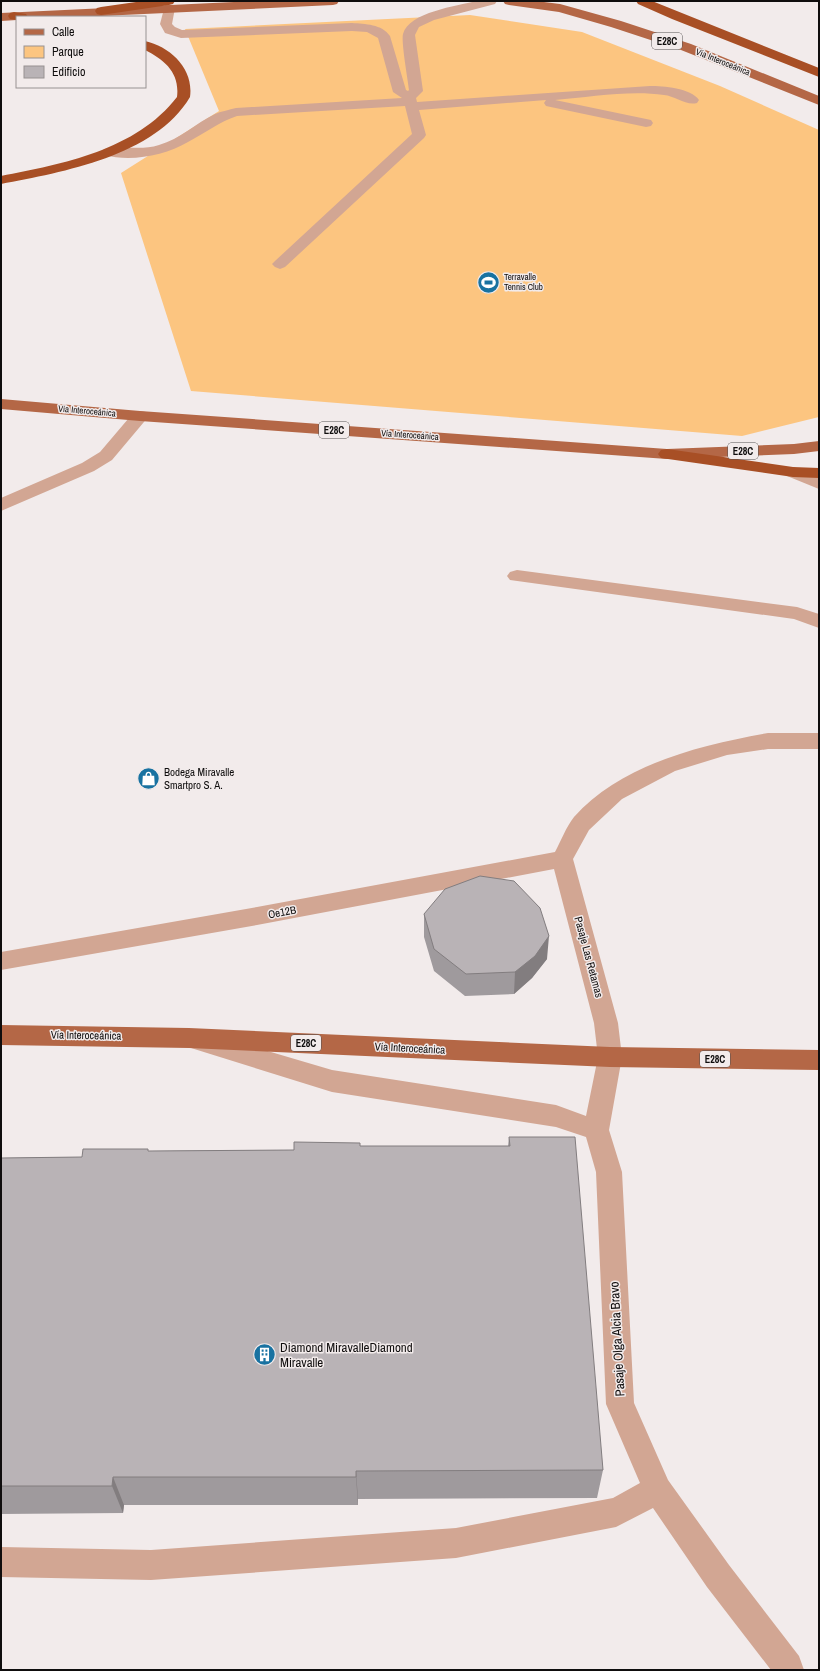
<svg xmlns="http://www.w3.org/2000/svg" width="820" height="1671" viewBox="0 0 820 1671" font-family="'Archivo Narrow',sans-serif">
  <style>
    .green { fill: #fcc580 }
    .lines { fill: none; stroke-linecap: round; stroke-linejoin: round }
    .minor { fill: #d2a693; fill-rule: evenodd }
    .major { fill: #b46746; fill-rule: evenodd }
    .highway { fill: #a84f25; fill-rule: evenodd }
    .wall { fill: #9f9a9d }
    .shaded-wall { fill: #827d7f }
    .building { fill: #b9b3b6; stroke: #827d7f }
    .labels { text-anchor: middle; dominant-baseline: central; stroke-width: 3; stroke-linejoin: round; paint-order: stroke }
    .far-street-label { font-size: 9px; fill: #0f0d0d; stroke: #f2ebeb }
    .far-poi-label { font-size: 9px; fill: #0f0d0d; stroke: #f2ebeb; text-anchor: start }
    .shield { fill: #f2ebeb; stroke: #535050; stroke-width: 1 }
    .shield-label { font-size: 10px; font-weight: bold; fill: #0f0d0d }
    .poi-label { font-size: 11px; fill: #0f0d0d; stroke: #f2ebeb; text-anchor: start }
    .street-label { font-size: 11px; fill: #0f0d0d; stroke: #f2ebeb }
    .near-street-label { font-size: 13px; fill: #0f0d0d; stroke: #f2ebeb }
    .near-poi-label { font-size: 13px; fill: #0f0d0d; stroke: #f2ebeb; text-anchor: start }
  </style>
  <rect width="100%" height="100%" fill="#f2ebeb"/>
  <!-- green -->
  <path class="green" d="M470 15 582 32 720 86 819 130V417L742 436 191 391 121 173 219 111 185 29Z"/>
  <g class="lines">
    <!-- minor -->
    <path class="minor" d="M476 1H497L495 4 434 20 419 27 415 35 423 91 416 98 417 102 650 86C663 86 691 88 699 100L697 103C686 106 675 96 664 95 630 90 590 97 555 100L651 120 653 123 651 126 646 127 546 106 544 103 546 100 419 110 426 135 424 138 285 267 280 269 275 267 272 264 275 261 412 134 405 106 237 116C219 122 205 133 188 142 164 156 131 162 104 155L102 152 104 149C122 145 141 151 159 145 180 139 196 123 215 114 222 111 229 110 236 108L402 98 393 92 378 38 367 32 352 31 181 38 165 33 160 24 165 5H173L175 8 172 24 175 27 182 30 352 23C365 24 382 24 390 36L406 90 408 91 409 90C408 80 401 42 403 34 409 12 457 6 476 1Z
      M140 411 146 412 149 416 112 460 94 471 1 511V498L82 463 100 452 134 412Z
      M793 467 819 476V489L787 476 784 472 787 468Z
      M517 570 797 607 819 614V628L794 619 510 580 507 576 510 572Z
      M768 733H819V749H768L727 755 675 771 622 799 589 830 573 859 618 1023 622 1057 609 1130 622 1172 634 1403 668 1480 729 1565 799 1656 804 1670H771L707 1587 653 1508 616 1527 456 1558 151 1580 1 1577V1547L151 1550 456 1528 613 1498 640 1483 606 1404 596 1172 586 1137 556 1127 332 1092 191 1048 188 1041 191 1034 200 1031 332 1070 556 1105 586 1116 598 1057 594 1023 554 869 257 925 1 970V952L257 907 555 852C561 841 566 827 574 817 621 764 701 745 768 733Z"/>
    <!-- major -->
    <path class="major" d="M255 1H339L337 4 333 5 80 17H17V20L1 21V13Z
      M503 1H536L560 4 621 21 691 44 819 96V105L681 50 611 27 559 12 509 5 505 4Z
      M1 399 140 411 667 449 794 444 819 441V451L794 454 667 459 140 421 1 409Z
      M1 1025 189 1028 610 1047 819 1050V1070L610 1067 189 1048 1 1045Z"/>
    <!-- highway -->
    <path class="highway" d="M143 1H175L173 4 169 5 101 15 97 14 95 11 97 8 101 7Z
      M636 1H652L819 68V77L672 19 638 4Z
      M14 12 26 14 28 17H17V20L10 19 8 16 10 13Z
      M145 41C171 47 194 69 190 97 155 156 63 172 1 184V176C63 164 136 150 177 97 180 73 165 60 145 50Z
      M667 449 793 467 819 468V478L793 477 661 458 658 454 661 450Z"/>
  </g>
  <!-- wall -->
  <path class="wall" d="M424 914 547 959 532 978 514 994 465 996 434 971 424 937Z
    M509 1137 603 1470 597 1498 358 1499V1505H124L123 1513 1 1514V1158L82 1157 149 1151 294 1150 360 1146H508Z"/>
  <!-- shaded-wall -->
  <path class="shaded-wall" d="M549 936 547 959 532 978 514 994 515 972Z
    M356 1471 358 1499V1505L356 1477Z
    M113 1477 124 1505 123 1513 112 1486Z"/>
  <!-- building -->
  <path class="building" d="M480 876 514 881 540 908 549 936 535 956 515 972 466 974 434 949 424 914 445 889Z
    M509 1137H575L603 1470 356 1471V1477H113L112 1486H1V1158L82 1157 83 1149H148V1151L294 1150V1142L360 1143V1146H510Z"/>
  <!-- icons -->
  <defs>
    <symbol id="stadium-disc" viewBox="-11 -11 22 22"><circle r="9.5" fill="#1872a1" stroke="#f2ebeb"/><path d="M0-5a6.5 5 0 1 0 0 10a6.5 5 0 1 0 0-10ZM-3.5-1.8h7v3.6h-7Z" fill="#fff"/></symbol>
    <symbol id="shop-disc" viewBox="-11 -11 22 22"><circle r="9.5" fill="#1872a1" stroke="#f2ebeb"/><path d="M-5-2.5h2.3a2.7 3.5 0 0 1 5.4 0H5L5.5 6h-11ZM-1.5-2.5h3a1.5 2.3 0 0 0-3 0Z" fill="#fff"/></symbol>
    <symbol id="building-disc" viewBox="-11 -11 22 22"><circle r="9.5" fill="#1872a1" stroke="#f2ebeb"/><path d="M-4-6H4V6H1V3H-1V6H-4ZM-2.5-4.3h1.7v1.8h-1.7ZM.8-4.3h1.7v1.8H.8ZM-2.5-1h1.7V.8h-1.7ZM.8-1h1.7V.8H.8Z" fill="#fff"/></symbol>
  </defs>
  <g fill-rule="evenodd">
    <use href="#stadium-disc" x="476" y="270" width="25" height="25"/>
    <use href="#shop-disc" x="136" y="766" width="25" height="25"/>
    <use href="#building-disc" x="252" y="1342" width="25" height="25"/>
  </g>
  <g class="labels">
    <!-- far-street labels -->
    <g class="far-street-label">
      <text transform="translate(723 62) rotate(22)">Vía Interoceánica</text>
      <text transform="translate(87 411) rotate(5)">Vía Interoceánica</text>
      <text transform="translate(410 435) rotate(4)">Vía Interoceánica</text>
    </g>
    <!-- far-poi labels -->
    <g class="far-poi-label">
      <text x="504" y="277">Terravalle<tspan x="504" dy="10">Tennis Club</tspan></text>
    </g>
    <!-- shield labels -->
    <g class="shield">
      <rect x="652" y="33" width="30" height="16" rx="3"/>
      <rect x="319" y="422" width="30" height="16" rx="3"/>
      <rect x="728" y="443" width="30" height="16" rx="3"/>
      <rect x="291" y="1035" width="30" height="16" rx="3"/>
      <rect x="700" y="1051" width="30" height="16" rx="3"/>
    </g>
    <g class="shield-label">
      <text x="667" y="41">E28C</text>
      <text x="334" y="430">E28C</text>
      <text x="743" y="451">E28C</text>
      <text x="306" y="1043">E28C</text>
      <text x="715" y="1059">E28C</text>
    </g>
    <!-- poi labels -->
    <g class="poi-label">
      <text x="164" y="772">Bodega Miravalle<tspan x="164" dy="13">Smartpro S. A.</tspan></text>
    </g>
    <!-- street labels -->
    <g class="street-label">
      <text transform="translate(282 912) rotate(-11)">Oe12B</text>
      <text transform="translate(589 957) rotate(75)">Pasaje Las Retamas</text>
      <text transform="translate(86 1035) rotate(1)">Vía Interoceánica</text>
      <text transform="translate(410 1048) rotate(3)">Vía Interoceánica</text>
    </g>
    <!-- near-street labels -->
    <g class="near-street-label">
      <text transform="translate(617 1339) rotate(-93)">Pasaje Olga Alcia Bravo</text>
    </g>
    <!-- near-poi labels -->
    <g class="near-poi-label">
      <text x="280" y="1347">Diamond MiravalleDiamond<tspan x="280" dy="15">Miravalle</tspan></text>
    </g>
  </g>
  <!-- border -->
  <rect width="820" height="1671" fill="none" stroke="#0f0d0d" stroke-width="4"/>
  <!-- legend -->
  <rect x="16" y="16" width="130" height="72" fill="#f2ebeb" stroke="#979292"/>
  <rect x="24" y="29" width="20" height="6" fill="#b46746" stroke="#979292"/>
  <text x="52" y="36" font-size="12" fill="#0f0d0d">Calle</text>
  <rect x="24" y="46" width="20" height="12" fill="#fcc580" stroke="#979292"/>
  <text x="52" y="56" font-size="12" fill="#0f0d0d">Parque</text>
  <rect x="24" y="66" width="20" height="12" fill="#b9b3b6" stroke="#979292"/>
  <text x="52" y="76" font-size="12" fill="#0f0d0d">Edificio</text>
</svg>
